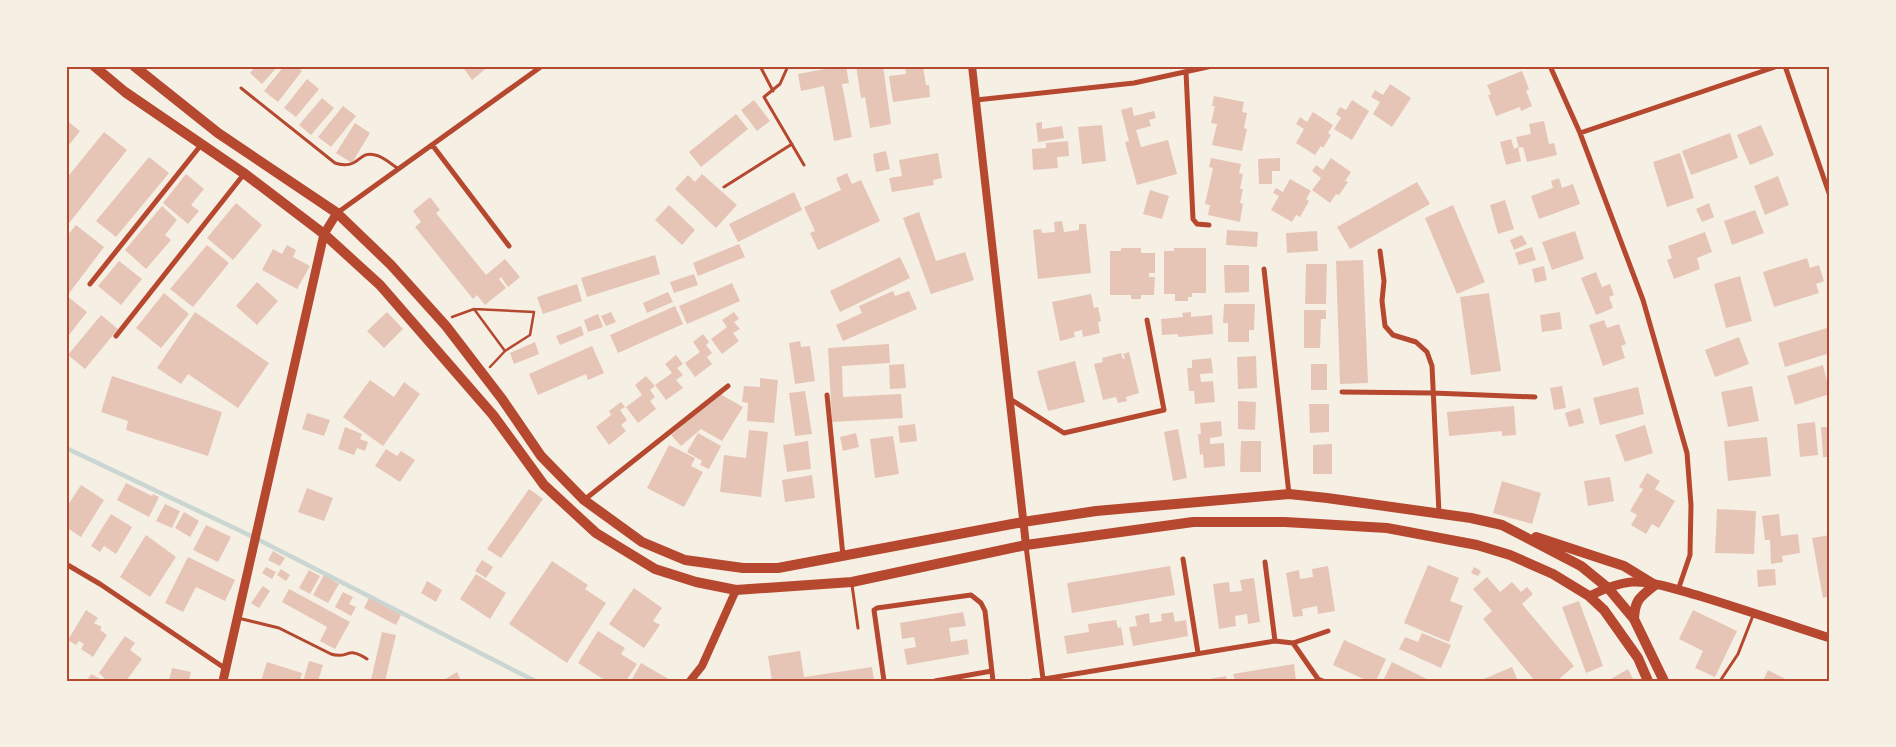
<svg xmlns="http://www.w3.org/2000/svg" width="1896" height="747" viewBox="0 0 1896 747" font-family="'DejaVu Sans',sans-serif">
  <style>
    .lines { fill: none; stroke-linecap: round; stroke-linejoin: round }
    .stream { stroke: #c9d6d2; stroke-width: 4.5 }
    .building { fill: #e6c5b7 }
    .path { stroke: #b5482f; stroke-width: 2.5 }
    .service { stroke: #b5482f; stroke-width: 3 }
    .minor { stroke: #b5482f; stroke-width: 5 }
    .tertiary { stroke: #b5482f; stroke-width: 8 }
    .secondary { stroke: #b5482f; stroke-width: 9 }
    .primary { stroke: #b5482f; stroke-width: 10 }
    .neatline { fill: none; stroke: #b5482f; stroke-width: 2 }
  </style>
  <rect width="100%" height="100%" fill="#f6efe4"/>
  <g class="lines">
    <!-- stream -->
    <path class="stream" d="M66 448 247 534 535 681"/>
  </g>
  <!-- building -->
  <path class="building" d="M256 66H278L262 84 250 73Z
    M284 66H296L302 71 278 102 264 91Z
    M462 66H489L472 80Z
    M841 66H846L849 83 842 84 852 137 834 141 824 86 801 91 798 74Z
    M856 66H883L891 124 870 128 865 97 861 98Z
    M923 66 926 85H929L930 97 893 102 889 76 906 74 905 67Z
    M1522 71 1529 89 1526 91 1532 106 1521 111 1520 107 1496 116 1488 95 1491 94 1487 85Z
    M307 79 319 89 296 117 284 108Z
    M1390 84 1411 98 1392 127 1373 114 1380 102 1371 97 1375 90 1383 95Z
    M1214 96 1244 102 1242 112 1247 113 1244 128 1247 129 1242 151 1212 145 1217 124 1211 123 1215 106H1212Z
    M322 98 334 108 311 135 299 125Z
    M754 100 770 121 757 131 741 110Z
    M1352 100 1369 111 1352 140 1334 129 1341 118 1336 114 1340 107 1346 110Z
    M343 106 356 116 331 147 318 137Z
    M1132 107 1134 116 1154 111 1156 118 1149 120 1151 126 1136 130 1141 147 1168 140 1177 174 1137 185 1125 142 1129 141 1121 110Z
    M1313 112 1333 125 1328 133 1331 135 1323 148 1321 146 1315 155 1296 143 1304 129 1296 124 1300 117 1307 122Z
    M736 114 748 129 701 167 689 152Z
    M66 120 80 131 66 149Z
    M1544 121 1549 144 1554 143 1557 155 1527 162 1523 147 1519 148 1516 137 1531 134 1529 124Z
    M1042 122V129L1062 126 1064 138 1038 142 1036 123Z
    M355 123 370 133 352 163 336 153Z
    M1102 125 1106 161 1082 164 1078 127Z
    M1761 125 1774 155 1750 165 1737 135Z
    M104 132 127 150 66 227V179Z
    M1730 133 1738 158 1691 175 1682 151Z
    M1511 139 1514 149 1518 147 1521 161 1506 165 1500 142Z
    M1068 141 1069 156 1057 157 1058 168 1033 170 1032 149 1046 148V143Z
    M886 151 890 169 876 172 873 154Z
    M938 153 942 178 933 180 934 185 892 192 889 178 902 176 899 160Z
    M1680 153 1694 198 1667 207 1653 162Z
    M149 157 169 173 116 237 96 221Z
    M1211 158 1241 164 1239 173 1243 174 1240 189H1243L1240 203 1243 204 1240 222 1208 215 1210 205 1205 204 1213 168 1209 167Z
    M1280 158V171H1272V184H1259L1258 159Z
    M1331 158 1351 172 1345 181 1348 182 1339 195 1336 194 1330 203 1312 190 1321 178 1312 171 1316 165 1323 170Z
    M847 173 852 184 861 180 880 221 818 250 810 233 815 231 804 207 841 190 836 178Z
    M186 174 204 189 191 205 199 211 188 224 163 203Z
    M702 174 737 205 716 228 675 189 688 175 695 182Z
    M1778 176 1789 205 1765 215 1754 186Z
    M1559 178 1562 188 1573 184 1580 204 1539 219 1531 196 1553 188 1551 181Z
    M1290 179 1311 191 1306 199 1309 201 1300 217 1296 215 1292 222 1271 210 1279 196 1273 193 1276 188 1283 192Z
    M1417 182 1430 204 1350 249 1337 227Z
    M1150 190 1169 196 1162 219 1143 214Z
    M794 192 802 210 738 242 729 224Z
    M430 197 440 210 436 213 486 275 505 259 520 277 508 287 501 277 499 279 506 288 485 305 477 295 473 299 415 227 421 222 413 211Z
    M1505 200 1514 229 1498 234 1490 205Z
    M236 203 262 225 233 260 207 238Z
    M1709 203 1714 217 1702 222 1696 209Z
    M669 205 695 230 682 245 655 220Z
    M1453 205 1485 282 1457 294 1425 218Z
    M162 206 177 220 165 235 171 240 146 269 125 250Z
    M1755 210 1764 233 1732 245 1724 221Z
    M919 212 936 261 965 252 974 280 931 294 903 218Z
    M1062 221 1064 232 1079 230V224H1086L1091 273 1038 279 1033 230 1041 229 1042 233 1055 232 1054 222Z
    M76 225 104 247 67 296 87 312 66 339V237Z
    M1227 230 1258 232 1257 247 1226 245Z
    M1317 231 1318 251 1287 253 1286 233Z
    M1575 231 1584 259 1552 270 1542 242Z
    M1705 232 1712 252 1697 258 1700 269 1674 279 1667 260 1672 258 1668 246Z
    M1522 235 1527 244 1514 250 1510 240Z
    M739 244 745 257 698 276 693 263Z
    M207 245 229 263 193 307 170 289Z
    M287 245 296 250 293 257 310 266 297 289 262 270 273 249 282 254Z
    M1532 247 1536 260 1519 265 1515 253Z
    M1121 248H1141V253H1155V273H1149V277H1155L1154 295H1141V299H1131V295H1110V251H1121Z
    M1174 248H1206V293H1192V297H1188V301H1175V294H1164V251H1174Z
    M655 255 660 274 587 297 581 278Z
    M900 257 910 278 840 312 830 291Z
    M1807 258 1810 268 1819 265 1824 281 1816 284 1819 293 1774 307 1763 272Z
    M1363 260 1368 383 1340 384 1336 261Z
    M119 261 142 279 121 305 98 286Z
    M1306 264H1327L1326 304H1305Z
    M1224 265H1249V292L1225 293Z
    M1544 266 1547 280 1535 283 1532 269Z
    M1596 272 1602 287 1610 284 1614 295 1609 297 1613 308 1596 315 1581 278Z
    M694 274 698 285 674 293 670 282Z
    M1740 276 1752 321 1726 328 1714 284Z
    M257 282 278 301 257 325 236 306Z
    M732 283 740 301 687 324 679 306Z
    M577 284 582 301 543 314 537 297Z
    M893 291 895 296 909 291 917 309 843 341 836 325 862 313 859 306Z
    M668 292 673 302 647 313 643 303Z
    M164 293 189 314 161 348 136 328Z
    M1489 293 1501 371 1471 375 1460 297Z
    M1091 294 1094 308 1098 307 1101 321 1098 322 1100 333 1083 337 1082 330 1074 332 1075 337 1060 341 1052 302Z
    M1224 304H1255L1254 330H1249V342H1228V323H1223Z
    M675 306 683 324 618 353 610 335Z
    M1304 310H1326V319H1321L1320 348H1304Z
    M195 312 269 363 238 408 188 374 181 384 157 368Z
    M387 312 403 329 384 348 367 331Z
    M611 312 616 322 606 326 601 316Z
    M734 312 739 319 734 322 740 329 733 333 739 341 722 354 711 339 727 327 722 320Z
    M1191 312V317L1212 315 1213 334 1178 337V334L1162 335 1161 319 1183 317 1182 313Z
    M1560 312 1562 329 1542 332 1540 315Z
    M598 314 603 327 588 332 584 320Z
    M101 315 118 329 85 369 68 355Z
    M1604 320 1607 328 1619 324 1626 344 1621 346 1625 358 1603 366 1589 325Z
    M581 326 584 335 560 345 556 336Z
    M1830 327V353L1785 367 1778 343Z
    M703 334 709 342 706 345 712 353 707 357 712 364 695 377 685 363 700 352 693 342Z
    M1739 337 1749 364 1715 377 1705 350Z
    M800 341 801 347 810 346 815 381 795 384 789 343Z
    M535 342 539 354 514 364 510 353Z
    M889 344 890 363 842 366 843 397 901 394 903 418 832 422 828 348Z
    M592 346 604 373 588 380 586 374 538 395 529 374Z
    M1129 352 1139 393 1126 397 1127 401 1118 403 1116 397 1103 400 1094 364 1103 362 1102 358 1121 353 1123 359 1125 358 1123 354Z
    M676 355 683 364 677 368 683 375 676 380 683 388 666 400 655 385 672 373 665 364Z
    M1256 356 1257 388 1238 389 1237 357Z
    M1211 358 1213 373 1200 374 1201 382 1213 381 1215 402 1195 404 1194 391H1189L1187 368H1192V360Z
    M1075 361 1085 402 1048 411 1037 371Z
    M904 364 906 388 890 389 889 365Z
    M1311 364H1327V390H1311Z
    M1823 365 1830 394 1795 405 1787 376Z
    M112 376 222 412 208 456 126 430 128 421 101 412Z
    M646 376 655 386 650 390 655 397 650 401 656 409 638 423 626 407 642 395 635 385Z
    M760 378 778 380 774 423 747 421 748 403 742 402 744 386 760 387Z
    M370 380 394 397 404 382 420 394 383 446 343 417Z
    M1562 386 1566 408 1554 410 1550 388Z
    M1752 386 1759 421 1728 427 1721 392Z
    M1638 387 1644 414 1600 425 1593 398Z
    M805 391 812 434 795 436 789 393Z
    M720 394 743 407 722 441 701 429 681 446 671 435Z
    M1238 401 1256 402 1255 430 1238 429Z
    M621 402 625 407 620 410 627 420 621 425 626 431 609 445 596 427 611 415 609 411Z
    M1309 404H1329V432L1310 433Z
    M1514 406 1516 435 1502 436V431L1449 436 1447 412Z
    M1580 408 1584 423 1569 427 1565 413Z
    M307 413 330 420 324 436 302 429Z
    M1221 421 1222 436 1210 438V444L1224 443 1225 466 1204 468 1203 454 1200 455 1198 434H1201L1200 423Z
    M1815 422 1818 455 1800 457 1797 424Z
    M915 424 917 441 900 443 898 426Z
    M1645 425 1653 453 1625 462 1615 435Z
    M345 427 362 434 360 439 368 442 365 451 357 448 354 455 338 449Z
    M1821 427H1830V457H1823Z
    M1178 429 1187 478 1173 481 1164 432Z
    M749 430 768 432 761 497 720 492 724 455 746 458Z
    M698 433 721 446 709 469 700 465 702 461 687 452Z
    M856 433 859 447 843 451 840 437Z
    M893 436 899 474 875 478 870 439Z
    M1767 437 1771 476 1728 481 1724 441Z
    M808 441 811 469 787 472 783 445Z
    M1241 441H1261V472H1240Z
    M1332 444V474H1313V445Z
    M669 445 695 458 691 466 703 472 684 507 647 488Z
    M386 449 397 456 401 451 415 460 400 482 375 466Z
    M1647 473 1660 481 1655 489 1675 501 1659 528 1652 524 1646 534 1631 525 1637 515 1630 511 1643 489 1639 487Z
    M812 475 815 498 785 502 782 480Z
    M1610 477 1614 501 1588 506 1584 481Z
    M1502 481 1541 493 1532 524 1493 513Z
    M126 483 152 496 153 494 159 497 149 517 117 500Z
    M81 485 104 500 81 537 66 527V508Z
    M307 488 333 498 324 521 298 512Z
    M529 489 543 499 501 558 487 549Z
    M165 504 180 511 172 528 156 521Z
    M1717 509 1756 511 1754 554 1715 553Z
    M184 512 199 521 190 537 175 528Z
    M111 514 132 527 116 554 104 546 100 552 91 546Z
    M1779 514 1781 536 1798 534 1800 553 1782 556 1783 562 1771 564 1770 540H1765L1762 516Z
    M206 525 231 537 218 562 193 550Z
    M146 535 176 557 150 597 120 577Z
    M1830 535V596L1823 598 1812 538Z
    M273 551 285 558 280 566 268 560Z
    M188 557 235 580 225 601 196 587 183 612 165 603Z
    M482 560 493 567 486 578 475 571Z
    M552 561 588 585 585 589 606 603 567 663 509 624Z
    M1428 565 1459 578 1450 601 1463 606 1449 642 1404 623Z
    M1170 566 1175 595 1072 613 1067 583Z
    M1328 566 1335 611 1318 614 1317 606 1302 609 1303 616 1293 617 1286 573 1299 570 1300 579 1313 577 1312 569Z
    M266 567 276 572 272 579 262 573Z
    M1474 567 1481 571 1478 576 1471 573Z
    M281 569 290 575 286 581 277 575Z
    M1775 569 1776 585 1758 587 1757 570Z
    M309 570 320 576 310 594 299 588Z
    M476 574 506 593 490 619 460 599Z
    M324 575 339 584 328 603 313 595Z
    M1487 577 1500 592 1512 582 1521 592 1527 587 1533 594 1522 604 1574 666 1557 681H1535L1483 619 1492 611 1473 589Z
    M1254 578 1260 622 1248 624 1247 614 1235 616 1236 626 1219 629 1213 584 1229 582 1230 592 1242 591 1240 580Z
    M427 581 442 590 436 602 421 593Z
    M263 586 270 591 259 608 251 603Z
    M634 588 662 608 653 621 660 625 644 648 609 624Z
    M289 589 350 622 335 649 320 641 327 627 282 602Z
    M343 592 353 597 349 604 356 607 351 616 335 607Z
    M369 598 401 615 396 625 364 608Z
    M1579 601 1603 666 1586 673 1562 607Z
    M86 610 98 618 94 623 102 627 100 630 107 635 93 657 81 649 84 644 79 641 76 645 68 640Z
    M1693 610 1737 631 1715 677 1695 668 1703 651 1679 639Z
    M963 612 966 626 949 628 951 642 967 639 969 654 907 665 904 649 916 647 914 637 902 639 900 623Z
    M1173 612 1175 622 1186 620 1188 636 1133 646 1129 627 1137 626 1135 616 1149 613 1150 623 1162 621 1161 614Z
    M1116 620 1118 628 1121 627 1124 645 1067 654 1064 636 1089 632 1088 624Z
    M598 631 625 648 621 654 637 664 626 681H606L578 663Z
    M382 632 396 635 385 681H372L371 680Z
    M1422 633 1451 645 1441 668 1399 649 1405 637 1418 642Z
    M125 636 135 643 130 650 142 659 126 681H107L99 673Z
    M1344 640 1386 659 1376 681H1368L1333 665Z
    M800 651 804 677 872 667 874 681H772L768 656Z
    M309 661 323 665 318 681H303Z
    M267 662 302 673 300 681H261Z
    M1392 662 1431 681H1383Z
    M641 663 672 681H631Z
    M1294 664 1296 681H1235L1233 674Z
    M1512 667 1518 681H1479Z
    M172 668 191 672 189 681H169Z
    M1628 669 1634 681H1612L1611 679Z
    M1768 670 1789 681H1763Z
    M457 672 461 681H442Z
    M91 674 104 681H87Z
    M1226 676 1227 681H1204V680Z"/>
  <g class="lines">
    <!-- path -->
    <path class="path" d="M452 317 474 309 505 351 530 335 534 312 474 309
      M490 367 505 351"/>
    <!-- service -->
    <path class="service" d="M760 66 773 91
      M788 66 780 84 764 97 804 165
      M241 88 335 163C359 171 358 150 375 155 383 156 392 165 399 169
      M724 187 792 144
      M852 585 858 628
      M238 618 279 628 331 654C349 660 346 645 367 659
      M1720 681 1738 654 1754 613"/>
    <!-- minor -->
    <path class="minor" d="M1550 66 1580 133 1643 300 1687 453 1691 505 1690 555 1678 590
      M1785 66 1830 196
      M1186 72 1193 219 1197 224 1209 225
      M976 100 1134 83 1212 66
      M1580 133 1778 66
      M433 146 509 246
      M337 213 542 66
      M1380 251 1384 281 1382 301 1385 326 1393 335 1416 342 1427 352 1432 366 1439 513
      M1264 269 1289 494
      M90 284 201 145
      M116 336 244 174
      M1342 392 1433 393 1535 397
      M827 395 843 556
      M1010 399 1064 433 1164 410 1147 320
      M584 500 728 386
      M1026 546 1043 679
      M1183 559 1198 653
      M1265 562 1275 641
      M66 564 100 584 226 669
      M1293 643 1318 679 1323 681
      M884 681 874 610 877 608 971 595 981 603 985 611 993 681
      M935 681 992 671
      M1032 681 1275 641 1293 643 1328 631"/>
    <!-- tertiary -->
    <path class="tertiary" d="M972 66 1026 545
      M690 681 702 666 736 590"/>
    <!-- secondary -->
    <path class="secondary" d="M1589 596C1603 590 1617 583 1632 582 1655 581 1681 591 1703 597 1745 610 1787 624 1830 638
      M223 681 324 234 337 213"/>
    <!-- primary -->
    <path class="primary" d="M94 66 125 92 245 174 324 234 380 285 493 415 544 485 596 533 655 569 696 582 736 590 852 582 1026 545 1193 522H1285L1387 528 1477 545 1510 555 1553 574 1589 596 1604 610 1638 658 1648 681
      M134 66 218 133 337 213 391 265 446 326 502 399 541 456 584 500 642 542 685 560 743 568H778L1023 522 1096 511 1289 494 1327 498 1471 518 1502 525 1581 566 1608 588 1634 619 1664 681
      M1536 537 1624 566 1655 585C1640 597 1635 599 1634 619"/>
  </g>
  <!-- border -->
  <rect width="1896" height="747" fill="none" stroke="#f6efe4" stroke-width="135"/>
  <rect x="68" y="68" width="1760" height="612" class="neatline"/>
</svg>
